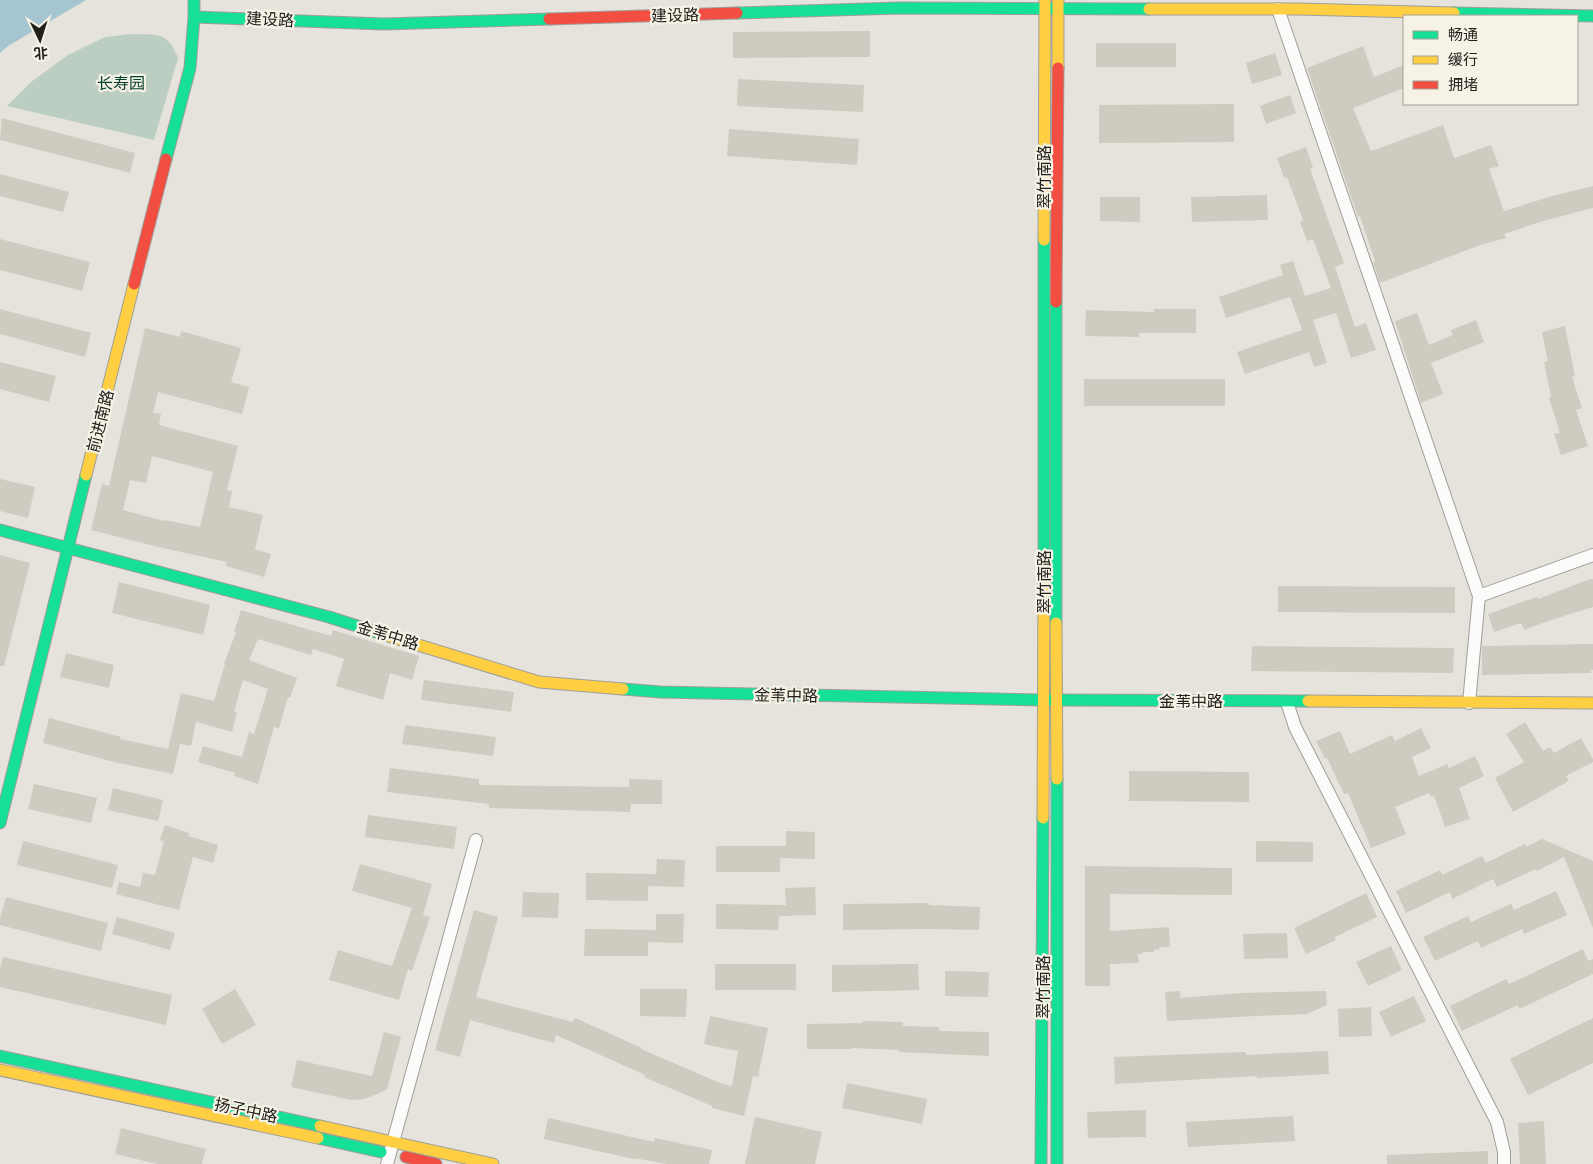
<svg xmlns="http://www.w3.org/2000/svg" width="1593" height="1164" viewBox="0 0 1593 1164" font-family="'Golos Text','Noto Sans SC',sans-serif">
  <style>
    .green { fill: #bccec1 }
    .water { fill: #a5c5d0 }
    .building { fill: #d0cbc1; fill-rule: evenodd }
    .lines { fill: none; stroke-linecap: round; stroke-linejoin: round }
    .street-casing { stroke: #a09e99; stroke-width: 14 }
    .fast-casing { stroke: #a09e99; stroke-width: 13 }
    .slow-casing { stroke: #a09e99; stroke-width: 13 }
    .jam-casing { stroke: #a09e99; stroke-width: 13 }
    .street { stroke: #fbfbfa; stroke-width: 12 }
    .fast { stroke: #16e098; stroke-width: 11 }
    .slow { stroke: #ffcf43; stroke-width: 11 }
    .jam { stroke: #f24e42; stroke-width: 11 }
    .labels { text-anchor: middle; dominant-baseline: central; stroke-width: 4.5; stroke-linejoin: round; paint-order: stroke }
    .street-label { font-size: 16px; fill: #21201b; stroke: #f6f2e5 }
    .park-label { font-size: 16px; fill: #033f2a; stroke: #f6f2e5 }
  </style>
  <rect width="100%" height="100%" fill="#e5e3dc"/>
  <!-- green -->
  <path class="green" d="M131 34C156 35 168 31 178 58L154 140 7 106 31 82 68 55 105 37Z"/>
  <!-- water -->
  <path class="water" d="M0 0H86L8 46 0 53Z"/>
  <!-- building -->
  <path class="building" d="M870 31V57L733 58V32Z
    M1096 43H1176V67H1096Z
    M1363 46 1374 77 1404 65V88L1353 108 1371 151 1443 125 1454 158 1491 145 1499 166 1489 169 1504 211 1552 196 1593 186V208L1543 221 1504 234 1506 238 1480 245 1380 283 1373 262 1375 261 1360 216 1358 217 1307 68Z
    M1275 53 1282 75 1252 84 1246 63Z
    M738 79 864 85 863 112 737 106Z
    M1290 95 1296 113 1266 124 1260 106Z
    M1234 104V142L1099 143V105Z
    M2 118 135 153 130 173 0 140Z
    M729 129 859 139 857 165 727 156Z
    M1306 147 1313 168 1310 169 1321 200 1344 263 1335 267 1355 327 1366 323 1376 350 1351 358 1336 313 1313 320 1327 363 1314 367 1309 352 1245 374 1237 352 1302 330 1290 297 1226 318 1219 297 1283 275 1280 265 1293 261 1305 296 1331 288 1313 239 1307 241 1300 222 1303 220 1287 177 1284 178 1277 158Z
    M0 174 69 192 63 212 0 196Z
    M1267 195 1268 220 1192 222 1191 197Z
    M1100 197H1140V222L1100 221Z
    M0 239 90 262 82 291 0 270Z
    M0 309 91 333 85 357 0 334Z
    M1154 309H1196V333H1139V337L1085 336 1086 310 1154 312Z
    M1417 313 1429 345 1453 335 1451 330 1476 320 1484 342 1431 363 1443 394 1421 403 1395 321Z
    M1565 326 1575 376 1572 377 1582 408 1576 410 1588 446 1561 455 1554 434 1560 433 1549 398 1551 397 1544 362 1548 361 1542 332Z
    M145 328 180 337 181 331 241 348 231 382 249 387 242 414 158 392 153 413 161 414 159 425 238 446 227 490 232 491 229 507 263 515 255 549 271 554 264 577 226 566 227 562 158 547 91 530 102 484 109 486ZM152 456 213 472 200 527 164 520V521L123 510 130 480 146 483Z
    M0 362 56 376 49 402 0 389Z
    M1084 379H1225V406H1084Z
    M0 479 35 487 28 518 0 511Z
    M0 555 30 563 4 666H0Z
    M1590 579H1593V607L1551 620 1524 630 1521 623 1494 632 1488 614 1537 597 1538 599Z
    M119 582 210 605 203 635 112 613Z
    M1278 586 1455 587V613L1278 612Z
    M241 610 331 636 333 630 419 656 412 680 390 673 383 700 336 686 344 659 313 649 311 655 258 639 249 660 297 678 290 698 288 697 279 728 274 727 258 784 234 776 235 773 198 762 203 746 242 757 249 732 254 734 268 689 243 680 234 711 237 712 232 732 196 722 191 746 180 744 173 774 114 762 43 743 49 718 121 737 120 739 168 749 181 693 214 701 225 664H224L236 632H234Z
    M1593 644V670H1591V673L1482 675V646Z
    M1252 646 1454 648 1453 673 1251 671Z
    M66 653 114 665 109 688 60 677Z
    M424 680 514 692 511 712 421 700Z
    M1525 722 1543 751 1550 747 1554 753 1581 738 1593 759V762L1566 776 1569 781 1513 812 1495 778 1524 762 1506 734Z
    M405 725 496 737 493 756 402 744Z
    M1421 728 1431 748 1412 757 1419 776 1447 764 1449 768 1475 756 1484 776 1459 788 1470 819 1445 827 1434 796 1431 797 1429 793 1395 807 1406 834 1371 848 1348 793 1344 794 1327 758 1325 759 1316 741 1340 731 1350 754 1392 735 1395 741Z
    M390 768 479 779V785L629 787V779L662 780V804H631L630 812 489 808V804L387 792Z
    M1129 771 1249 772V802L1129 801Z
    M34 784 97 798 91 823 28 809Z
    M113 788 163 800 158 821 108 810Z
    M368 815 457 827 454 849 365 837Z
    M165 825 189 833 188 836 218 845 213 863 193 857 179 910 116 894 119 882 140 887 143 873 155 875 164 841 160 840Z
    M786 831 815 832V859L780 858V872H716V846H786Z
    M1542 839 1593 861V928L1564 857 1537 871 1536 869 1497 887 1493 879 1452 899 1450 892 1406 913 1396 891 1440 870 1442 875 1482 856 1486 863 1525 844 1526 847Z
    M23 841 118 865 112 888 17 865Z
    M1256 841 1313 842V862H1256Z
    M657 859 685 860 684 887 648 886V901L586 900V873L656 874Z
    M360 864 432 884 423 915 430 917 412 971 408 969 399 1000 329 980 338 950 392 966 412 908 352 891Z
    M1085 866 1232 868V895L1110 894V931L1169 927 1170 947H1159L1160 949 1154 950V952H1142L1143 954H1138L1139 963 1110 964V986H1085Z
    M815 887 816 915 779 916 778 930 716 929V904L786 905 785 888Z
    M1556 891 1567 915 1524 934 1522 929 1481 948 1478 941 1435 961 1423 937 1468 916 1471 922 1511 904 1514 910Z
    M523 892 559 893 558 918 522 917Z
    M1366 893 1377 917 1335 937 1336 940 1306 954 1294 928Z
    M6 897 108 923 101 951 0 925V919Z
    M929 903V905L980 907 979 930 929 929 843 930V904Z
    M474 910 498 917 476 997 573 1022 575 1018 642 1048 641 1049 720 1083 732 1086 738 1051 704 1044 710 1016 768 1028 758 1077 753 1076 744 1116 712 1108V1106L644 1077 645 1075 556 1035 554 1043 470 1020 460 1057 435 1050Z
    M656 914H684L683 943 648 942V956H584L585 929 656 930Z
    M117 917 175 933 170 950 112 934Z
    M1287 933 1288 958 1244 959 1243 934Z
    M1391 946 1402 970 1368 986 1356 962Z
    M1583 949 1588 961 1593 959V974L1519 1009 1518 1005 1462 1031 1450 1006 1506 979 1509 984Z
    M3 957 172 995 166 1025 0 987V969Z
    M715 964H796V990H715Z
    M918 964 919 990 832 992V965Z
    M945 971 989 972 988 997 945 996Z
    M235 989 256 1025 222 1044 202 1009Z
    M640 989H687L686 1017 640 1016Z
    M1180 991V998L1242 993 1326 991 1327 1005 1307 1014 1256 1016 1167 1021 1165 992Z
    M1414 996 1426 1021 1391 1037 1379 1012Z
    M1371 1007 1372 1036 1339 1037 1338 1009Z
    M1593 1018V1063L1528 1095 1510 1059Z
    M863 1021 903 1022V1026L939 1027V1031L989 1032V1056L899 1052V1050L851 1048V1049H807V1024L862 1023Z
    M384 1032 401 1037 387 1089 375 1095 364 1099 351 1100 291 1087 297 1060 372 1076Z
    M1328 1051 1329 1074 1257 1078V1076L1115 1084 1114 1057 1246 1052V1055Z
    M847 1083 927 1099 922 1124 842 1108Z
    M1146 1110V1137L1088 1138 1087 1112Z
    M1293 1116 1295 1141 1188 1147 1186 1122Z
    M755 1117 822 1132 815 1164H745Z
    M548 1118 654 1142 655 1138 712 1150 709 1164H666L634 1158V1159L544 1139Z
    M1544 1121 1546 1164H1520L1518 1123Z
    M121 1128 206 1149 202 1164H157L115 1154Z
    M1488 1151V1164H1387V1155Z"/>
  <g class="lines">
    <defs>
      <path id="street" d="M1278 9 1479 596 1469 703
        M1479 596 1593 555
        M1287 702 1295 727 1497 1122 1504 1152V1164
        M387 1164 476 840"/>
      <path id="fast" d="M194 0V17L384 24 549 19
        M737 13 899 8 1149 9
        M1454 13 1593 16
        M166 159 190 68 194 17
        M1044 240V580
        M1056 302V623
        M0 530 329 617 379 633
        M623 689 660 692 1044 700 1308 701
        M1057 779V1164
        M0 823 86 475
        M0 1056 320 1126
        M318 1138 381 1152
        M1041 1164 1043 818"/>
      <path id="slow" d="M1149 9H1299L1454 13
        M1058 68V0
        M1044 240 1045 0
        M86 475 134 284
        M1056 623 1057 779
        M379 633 539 682 623 689
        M1308 701 1593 703
        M1043 818 1044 580
        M0 1070 318 1138
        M320 1126 493 1164"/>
      <path id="jam" d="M549 19 737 13
        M134 284 166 159
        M1056 302 1058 68
        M406 1157 436 1164"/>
    </defs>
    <!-- street casing -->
    <use href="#street" class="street-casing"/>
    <!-- fast casing -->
    <use href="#fast" class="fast-casing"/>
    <!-- slow casing -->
    <use href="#slow" class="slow-casing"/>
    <!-- jam casing -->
    <use href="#jam" class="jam-casing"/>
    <!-- street -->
    <use href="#street" class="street"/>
    <!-- fast -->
    <use href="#fast" class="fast"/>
    <!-- slow -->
    <use href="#slow" class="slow"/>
    <!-- jam -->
    <use href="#jam" class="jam"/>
  </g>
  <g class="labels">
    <!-- street labels -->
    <g class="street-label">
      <text transform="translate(675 15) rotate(-2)">建设路</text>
      <text transform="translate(270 19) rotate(3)">建设路</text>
      <text transform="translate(1044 177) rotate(-90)">翠竹南路</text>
      <text transform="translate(100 421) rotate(-76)">前进南路</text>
      <text transform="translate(1044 582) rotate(-90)">翠竹南路</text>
      <text transform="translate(388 635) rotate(17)">金苇中路</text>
      <text transform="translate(786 695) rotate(1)">金苇中路</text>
      <text x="1191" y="701">金苇中路</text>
      <text transform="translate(1043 987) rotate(-90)">翠竹南路</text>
      <text transform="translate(246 1110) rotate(12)">扬子中路</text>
    </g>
    <!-- park labels -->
    <g class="park-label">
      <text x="121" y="83">长寿园</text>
    </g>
  </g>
  <!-- legend -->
  <rect x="1403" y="15" width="175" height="90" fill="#f6f2e5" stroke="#a19e94"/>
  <rect x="1413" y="31" width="25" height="8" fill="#16e098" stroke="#a19e94"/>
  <text x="1448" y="40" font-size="15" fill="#21201b">畅通</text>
  <rect x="1413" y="56" width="25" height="8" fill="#ffcf43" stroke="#a19e94"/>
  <text x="1448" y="65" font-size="15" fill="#21201b">缓行</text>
  <rect x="1413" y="81" width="25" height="8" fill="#f24e42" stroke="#a19e94"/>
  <text x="1448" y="90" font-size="15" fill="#21201b">拥堵</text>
  <!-- north arrow -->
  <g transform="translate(40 40) rotate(176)" stroke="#f6f2e5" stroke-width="4" paint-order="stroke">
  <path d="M0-4L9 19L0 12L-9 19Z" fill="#21201b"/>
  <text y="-8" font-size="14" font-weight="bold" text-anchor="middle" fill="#21201b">北</text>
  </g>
</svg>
